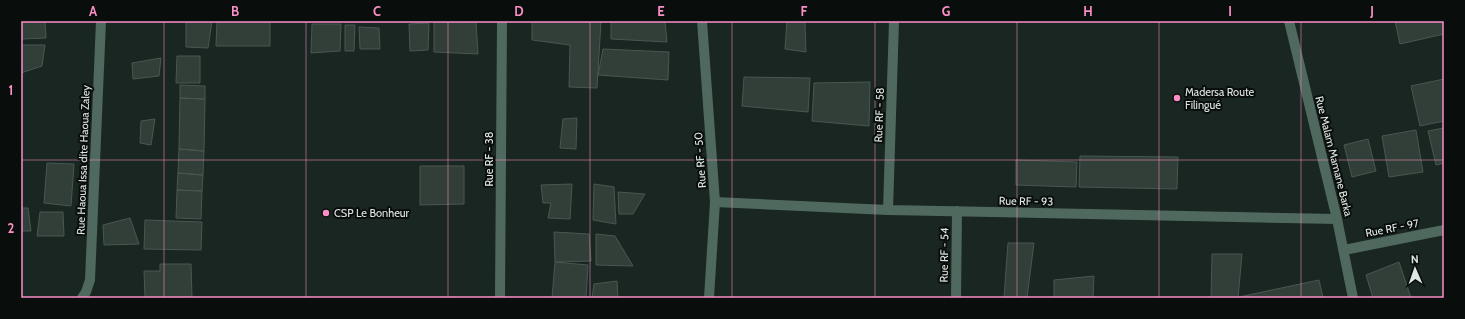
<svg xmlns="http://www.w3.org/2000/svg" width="1465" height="319" viewBox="0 0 1465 319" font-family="Cabin,sans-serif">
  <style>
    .building { fill: #323f39; stroke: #4a5751 }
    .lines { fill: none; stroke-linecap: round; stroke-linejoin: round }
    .street { stroke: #4f695e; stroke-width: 10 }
    .grid { fill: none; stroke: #fa8fc7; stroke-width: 1; stroke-opacity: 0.55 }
    .poi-dot { fill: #fa8fc7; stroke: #090e0c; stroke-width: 1.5 }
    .labels { text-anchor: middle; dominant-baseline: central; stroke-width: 4; stroke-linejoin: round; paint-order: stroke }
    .poi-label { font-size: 11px; fill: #dfe7e4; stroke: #090e0c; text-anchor: start }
    .street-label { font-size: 11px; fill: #dfe7e4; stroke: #090e0c }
    .neatline { fill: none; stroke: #fa8fc7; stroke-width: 1.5 }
    .grid-label { font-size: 13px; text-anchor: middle; font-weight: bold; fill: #fa8fc7 }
  </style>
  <rect width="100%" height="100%" fill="#1a2621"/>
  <!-- building -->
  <path class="building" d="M21 21H45L46 38 21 39Z
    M186 21H212L208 48 186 47Z
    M217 21H270V46H216Z
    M434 21 476 22 478 54 434 52Z
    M532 21H601L597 88 569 87 570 45 532 40Z
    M611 21H665L667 42 611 39Z
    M787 21 805 22 806 52 785 49Z
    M1395 21H1444V34L1400 44Z
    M429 23 428 50 410 51 409 24Z
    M312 24H341L340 51 311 53Z
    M345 25H355L354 51H345Z
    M359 27 379 28 380 49H360Z
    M21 45H45L42 66 21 73Z
    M603 49 669 52 668 80 598 75Z
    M177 56H200V83H176Z
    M161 58 159 76 133 79 132 63Z
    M744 77 810 78 808 112 742 106Z
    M1444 79V121L1420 126 1411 86Z
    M870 82 869 126 812 121 814 83Z
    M180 85 205 86V99L180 98Z
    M180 98 205 99 204 151 179 149Z
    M577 118 576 149 560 148 563 119Z
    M155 119 151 145 140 143 141 121Z
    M1444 128V163L1436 165 1428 131Z
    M1416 130 1423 172 1389 177 1382 136Z
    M1368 139 1376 171 1352 177 1344 145Z
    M179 149 204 151 203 175 178 173Z
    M1080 156 1178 157 1177 189 1079 187Z
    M1016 160 1077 162 1076 187 1016 185Z
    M47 163 74 164 71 206 44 203Z
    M420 166H464V204L420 205Z
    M178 173 203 175 202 191 177 190Z
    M572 184 570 219 548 218 551 203H543L541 185Z
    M594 184 614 187 616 224 593 220Z
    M177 190 202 191 201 219 176 218Z
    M618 192 645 194 633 214H619Z
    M21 208H28L31 231H21Z
    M40 212H63L64 236H37Z
    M130 218 139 244 104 245 103 225Z
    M145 220 202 222 201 250 144 249Z
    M554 232 589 234 591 261 555 262Z
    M596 234 615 236 633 266 596 265Z
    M1008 243H1034L1027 298 1004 297Z
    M1212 254H1242L1238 298H1211Z
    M555 262 588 265 586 298H552Z
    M1399 262 1411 298H1373L1366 275Z
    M160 264H191L192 297 145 298 144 271H160Z
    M1094 276 1093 298H1054V280Z
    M1319 280 1323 298 1239 297Z
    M617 281 618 298H592L594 284Z"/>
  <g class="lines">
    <!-- street -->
    <path class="street" d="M702 21 715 202 709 298
      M1289 21 1337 219 1353 298
      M715 202 888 210 1337 219
      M888 210 894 21
      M1344 250 1444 230
      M82 298 86 292 90 280 101 21
      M500 298 502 21
      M956 298 957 211"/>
  </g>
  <!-- grid -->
  <path class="grid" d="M164 21V298M306 21V298M448 21V298M590 21V298M732 21V298M875 21V298M1017 21V298M1159 21V298M1301 21V298M21 160H1444"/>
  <!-- markers -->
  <g class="poi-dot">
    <circle cx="1177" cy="98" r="4"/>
    <circle cx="326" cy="213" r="4"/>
  </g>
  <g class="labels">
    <!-- poi labels -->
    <g class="poi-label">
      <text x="1185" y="92">Madersa Route<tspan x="1185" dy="13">Filingué</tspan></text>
      <text x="334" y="213">CSP Le Bonheur</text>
    </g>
    <!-- street labels -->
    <g class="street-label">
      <text transform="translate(879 115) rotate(-88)">Rue RF - 58</text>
      <text transform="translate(1334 156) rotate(76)">Rue Malam Mamane Barka</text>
      <text transform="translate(489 159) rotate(-90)">Rue RF - 38</text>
      <text transform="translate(83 160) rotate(-88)">Rue Haoua Issa dite Haoua Zaley</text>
      <text transform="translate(700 160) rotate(-94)">Rue RF - 50</text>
      <text transform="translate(1026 201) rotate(1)">Rue RF - 93</text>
      <text transform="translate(1392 228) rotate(-11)">Rue RF - 97</text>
      <text transform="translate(944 255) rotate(-89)">Rue RF - 54</text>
    </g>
  </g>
  <!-- border -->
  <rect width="1465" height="319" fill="none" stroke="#090e0c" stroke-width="44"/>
  <!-- north arrow -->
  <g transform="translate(1415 269) rotate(358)" stroke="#090e0c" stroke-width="3" paint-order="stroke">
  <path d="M0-3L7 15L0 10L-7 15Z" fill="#dfe7e4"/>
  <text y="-6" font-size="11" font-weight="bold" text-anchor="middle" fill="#dfe7e4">N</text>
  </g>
  <rect x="22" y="22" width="1421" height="275" class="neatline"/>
  <g class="grid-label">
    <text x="93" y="16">A</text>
    <text x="235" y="16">B</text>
    <text x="377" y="16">C</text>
    <text x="519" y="16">D</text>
    <text x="661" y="16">E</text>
    <text x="804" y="16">F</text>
    <text x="946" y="16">G</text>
    <text x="1088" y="16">H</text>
    <text x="1230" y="16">I</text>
    <text x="1372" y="16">J</text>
    <text x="11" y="95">1</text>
    <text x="11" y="233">2</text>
  </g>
</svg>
